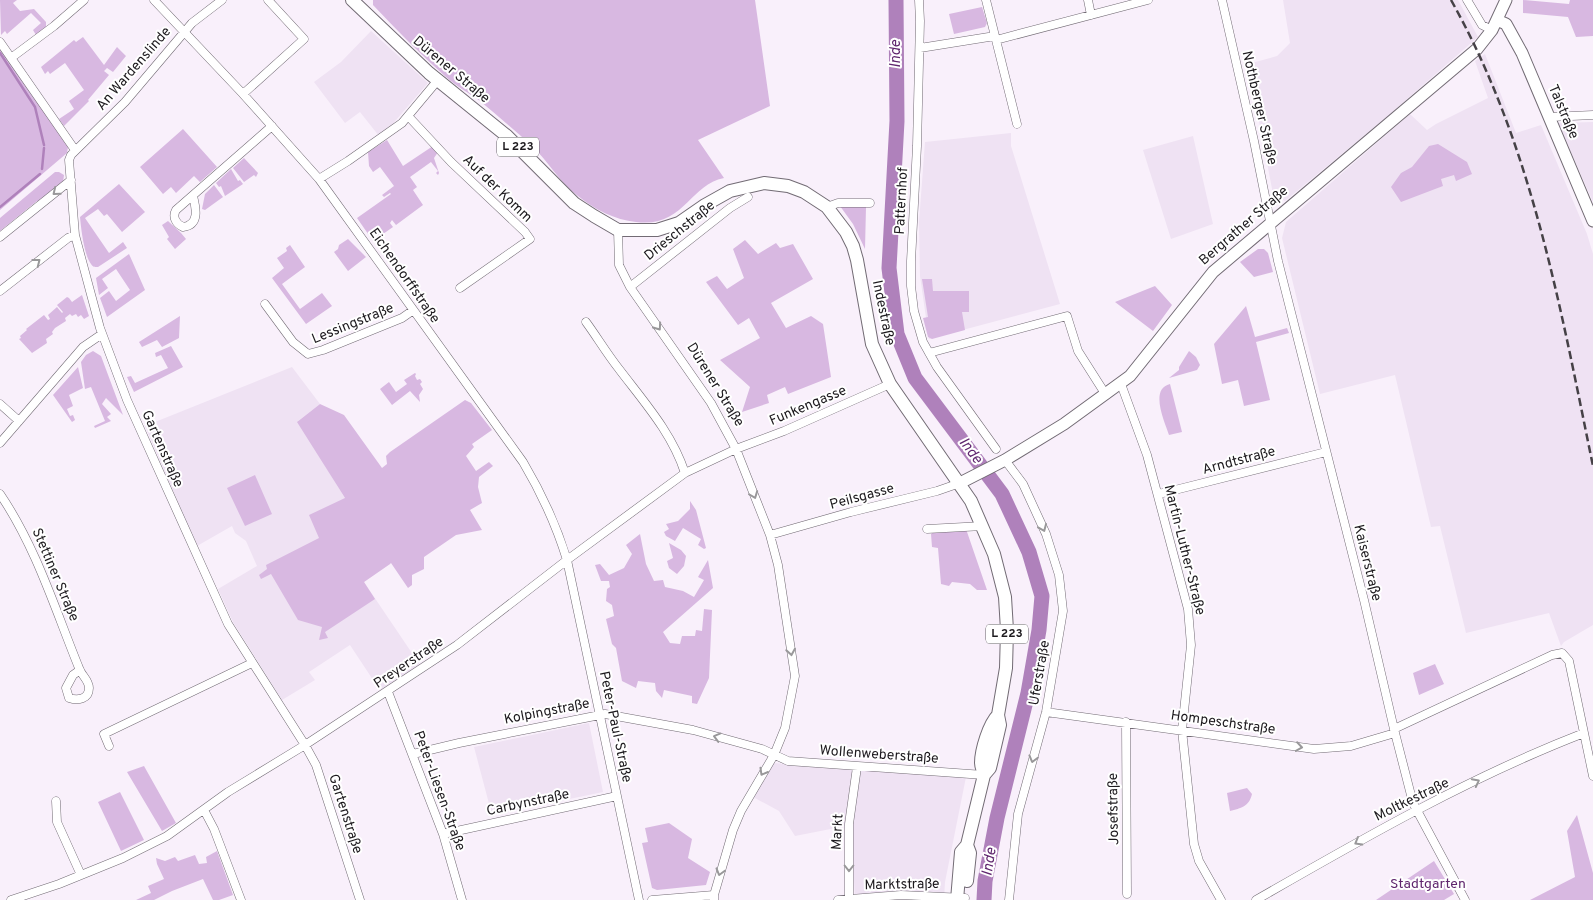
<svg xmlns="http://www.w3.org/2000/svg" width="1593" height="900" viewBox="0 0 1593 900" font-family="Overpass,sans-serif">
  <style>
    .built { fill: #efe2f3 }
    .green { fill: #d8b8e1 }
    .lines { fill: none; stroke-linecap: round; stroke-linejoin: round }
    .stream { stroke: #af81bb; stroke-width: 2.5 }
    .river { stroke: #af81bb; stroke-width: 15 }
    .street-casing { stroke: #726b74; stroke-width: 9 }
    .secondary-casing { stroke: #726b74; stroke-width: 13 }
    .primary-casing { stroke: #726b74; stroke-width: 14 }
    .street { stroke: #fff; stroke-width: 8 }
    .secondary { stroke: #fff; stroke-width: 11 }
    .primary { stroke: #fff; stroke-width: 12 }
    .rail { stroke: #454146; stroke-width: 2.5; stroke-dasharray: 8 4; stroke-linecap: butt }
    .oneway { stroke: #99989a }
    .labels { text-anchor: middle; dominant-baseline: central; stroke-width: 4; stroke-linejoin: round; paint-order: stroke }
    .shield { fill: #fff; stroke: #615f62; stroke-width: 1 }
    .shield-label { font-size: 12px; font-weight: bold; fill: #1d1a1e }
    .street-label { font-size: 14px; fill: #1d1a1e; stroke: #fff }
    .park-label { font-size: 14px; fill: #5f256d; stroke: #fff }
    .water-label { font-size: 15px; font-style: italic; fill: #5f266e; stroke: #fff }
  </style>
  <rect width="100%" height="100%" fill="#f9f0fb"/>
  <!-- built -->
  <path class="built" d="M1283 0H1458L1478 37 1390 114 1285 201 1273 194 1248 64 1277 56 1290 43Z
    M371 31 428 83 390 127 379 136 360 112 345 123 314 82 341 62Z
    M1485 54 1516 133 1541 125 1587 234 1593 254V625L1564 642 1561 646 1549 613 1466 633 1440 526 1431 527 1395 375 1320 394 1282 238 1286 222 1410 114 1427 130 1436 124 1488 98 1475 61Z
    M1593 122V202L1558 123Z
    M1011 133V146L1060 304 929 339 920 276 919 222 925 142Z
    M1193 136 1213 224 1171 239 1143 150Z
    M292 367 320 404 298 421 343 495 390 564 364 582 420 665 381 692 350 645 309 672 315 680 282 700 233 622 218 589 257 566 246 541 235 533 232 526 197 546 145 426Z
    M589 723 603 792 492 815 474 747Z
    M773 763 966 777 945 882 944 900H855L851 825 795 836 779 811 753 797Z"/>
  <!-- green -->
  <path class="green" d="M0 0H17L13 3 20 11 34 9 46 22V27L36 35 33 30 41 23 31 13 7 34 5 31 1 35Z
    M373 0H755L770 106 698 140 724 178C689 185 684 228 636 222 615 220 594 209 578 196 560 183 548 161 532 146 515 131 497 115 480 101 469 93 456 86 446 77 420 54 396 29 373 5Z
    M1523 0 1569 4 1570 0H1593V36L1576 37 1568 17 1523 13Z
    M982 7 987 23 985 27 954 34 949 14Z
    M83 37 104 65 117 47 126 56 113 72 107 68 104 71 109 75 88 100 89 101 64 126 59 119 74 109 69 101 84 90 65 63 50 74 48 71 45 74 41 67 74 40 76 42Z
    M0 47 68 147 67 153 0 210Z
    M183 129 217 167 200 182 194 176 176 193 171 187 163 194 140 167Z
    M387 140 403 166 433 146 438 152 434 158 439 173 438 175 436 173 438 171 431 162 410 177 417 187 413 190 423 205 396 225 392 220 390 223 393 227 373 241 357 218 391 194 390 193 384 197 382 195 394 186 380 167 373 172 369 166 368 152Z
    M1438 144 1467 162 1472 174 1456 181 1454 175 1441 179 1443 186 1401 202 1391 187 1401 173 1412 167 1429 146Z
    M244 158 258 173 256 177 254 175 244 182 233 168Z
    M231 169 238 181 240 180 243 184 225 196 221 186 219 187 216 183Z
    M55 172H59L64 175 63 183 39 203 37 201 0 231V218Z
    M119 184 145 212 122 232 107 214 104 216 98 209 85 218 109 253 123 242 127 248 98 267C94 267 93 267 91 264 84 255 81 228 80 217Z
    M214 185 223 197 205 210 202 209 205 194Z
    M840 206 866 207 865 249 853 224Z
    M168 221 181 233 186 239 175 249 167 239 169 237 162 225Z
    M348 239 366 257 348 271 334 252 338 249 339 245Z
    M745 240 758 254 776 243 780 248 793 244 813 279 771 303 786 328 811 316 823 324 831 377 788 394 785 387 767 395 769 403 742 412 750 387 720 360 760 338 749 318 738 325 706 282 717 276 727 289 744 278 733 249Z
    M290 245 305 267 282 284 300 309 322 293 332 306 306 324 272 278 284 268 277 258 287 251 286 248Z
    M1258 249H1264L1268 253 1273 272 1254 277 1240 262Z
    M129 254 145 290 107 317 100 298 109 291 116 301 130 290 116 269 102 279 108 288 99 295 96 278Z
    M922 279H932L933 291H969V312H962L965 330 932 339 928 337 923 318 928 317Z
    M1155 286 1172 305 1153 331 1115 302Z
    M82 295 89 316 84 319 81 315 78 317 76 314 72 316 70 314 65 318 66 321 55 328 52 332 53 334 46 339 47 343 32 353 19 339 21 338 20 336 27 330 26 329 44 315 48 320 50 319 48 315 57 307 62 313 63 312 57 305 67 297 69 298 72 302Z
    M1246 306 1255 337 1287 328 1289 333 1256 342 1270 400 1244 406 1238 380 1222 384 1214 344Z
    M180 316 179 338 162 347 157 340 142 347 139 342Z
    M171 346 183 367 134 392 127 377 131 376 135 383 168 368 161 355 156 357 155 353Z
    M93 351 101 356 123 415 106 398 102 404 111 414 107 417 111 421 95 428 94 426 105 421 91 387 85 389 81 362 86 355Z
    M1189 351 1196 357 1200 365 1197 370 1169 378 1179 370V367Z
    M78 367 83 388 69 395 73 406 67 409 70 416 73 415 75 420 72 422 53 395Z
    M415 373 416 374 415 376 417 380 420 379 422 382 420 384 423 389 419 395 420 402 410 391 392 405 380 389 389 382 396 392 407 384 404 380Z
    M1170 384 1182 432 1169 435C1165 422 1149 389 1170 384Z
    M465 400 471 403 492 430 472 444 474 447 466 456 476 471 489 462 493 466 479 477 478 487 482 503 470 510 482 530 456 535 424 557V569L412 575V585L408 588 391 563 390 564 364 582 375 599 325 632 328 638 319 640 322 627 298 620 271 574 261 579 259 575 267 569 266 565 319 538 309 515 345 498 297 422 320 404 344 415 382 468 387 464 386 456 390 452Z
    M255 475 272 514 245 526 227 488Z
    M690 501 696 510 706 548 704 549 698 545 701 539 683 528 675 541 666 536 664 532 669 529 666 524 678 521 690 509Z
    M966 529 987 590H977L970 584 952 582 949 586 941 584 938 548 932 547 931 534 935 531Z
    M640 534 646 564 654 581 663 580 665 587 683 591 694 597 704 580 698 577 708 560 713 588 663 632 670 643 680 644 682 636H695L696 630 702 631 704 609 712 610 709 678 697 704 692 703V696L664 690 662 698 656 691 655 683 638 681 636 688 622 681 616 648 612 644 606 619 614 616 612 605 606 601 607 589 610 587 609 581H601L595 565 600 564 609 575 624 568 632 554 626 545Z
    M669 543 681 550 686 556 684 566 677 574 669 568 667 561 673 558Z
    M1435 664 1444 684 1419 695 1413 673Z
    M144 766 176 823 162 831 127 772Z
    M1247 788 1252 794C1249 807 1241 808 1230 811L1227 793Z
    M120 792 144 840 121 851 98 802Z
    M1577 815 1593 873V900H1530L1575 877 1567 831Z
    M669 823 692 839 688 858 710 872 706 885 657 890 652 888 642 843 648 842 645 828Z
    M217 851 233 895 219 900H213L203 879 172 891 154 900H136L151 893 148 886 164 879 157 864 156 858 165 861 175 857 178 861 195 855 199 864 207 863 206 857Z
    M1434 861 1454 894 1444 900H1376Z"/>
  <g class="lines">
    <!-- stream -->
    <path class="stream" d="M0 53 35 107 44 145
      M42 169 44 148
      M0 207 40 174"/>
    <!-- river -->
    <path class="river" d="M896 0 897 121 889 268 897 334 915 378 1002 494 1029 552 1042 596 1039 630 1028 693 997 818 985 881 984 900"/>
    <defs>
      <path id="street" d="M154 0 243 94 319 179 523 462C542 494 556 524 567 560L639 900
        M222 0 192 23 125 102 71 155 69 160 75 235 100 328 127 400 228 624 305 745 316 765 360 900
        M919 0 920 21 917 146 911 261V286L914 311 923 342 937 367 996 449
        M986 0 1017 124
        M1088 0 1091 15
        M1222 0 1254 141 1278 261 1364 600 1394 729 1413 803 1465 900
        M1467 0 1482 25 1492 30
        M996 40 1148 0
        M0 42 75 150
        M920 48 995 36
        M11 58 54 26 84 0
        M243 94 304 39 268 0
        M409 117 451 162 525 232 530 239 460 288
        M1550 117 1593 115
        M319 179 348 161 402 123 438 80
        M193 196C196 208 200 225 183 227 176 224 172 217 176 210L272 126
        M827 207 838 203H870
        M618 230 619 265 630 287 711 403 736 449 770 535 778 565 795 676 785 728 774 755 741 811 733 830 714 895V900
        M0 237 71 180
        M630 287 730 208 748 197
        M0 291 68 238 75 235
        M265 304 293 342 308 354 323 350 402 318 412 311
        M586 322C597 337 607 354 619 369 644 402 672 433 685 473
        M929 353 1067 316 1078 351 1106 395
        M1121 384 1147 455 1188 609 1191 645 1182 730 1194 844 1199 861 1221 900
        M0 404 19 421
        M0 443 83 347 102 334
        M1005 460 1023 484 1046 534 1059 575 1063 611 1046 712 1018 814 1009 900
        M0 494C36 547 55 609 79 668 81 675 89 680 89 688 89 699 78 701 69 698L66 688 73 675 80 670
        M1159 494 1326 452
        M927 529 983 526
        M770 535 851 512 937 491 960 483
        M388 692 443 834 462 900
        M1046 712 1314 749 1351 746 1395 733
        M1126 722 1127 894
        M1394 729 1552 655 1562 653 1569 661 1593 776
        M109 746 104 734 252 663
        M413 754 459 743 605 714 693 730 762 749 788 761 984 775
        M56 801 57 822 81 875
        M204 810 214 829 241 900
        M443 834 617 796
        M849 899V824L857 767
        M11 900 59 884 123 858 167 836 228 792 305 745 457 645 567 560 685 473 736 449 784 431 890 384
        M652 900 714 895
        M838 900 901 895 965 898
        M1256 900C1362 839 1470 777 1584 733"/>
      <path id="secondary" d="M1497 20 1506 24 1522 53 1593 221
        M960 483 1005 460 1064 424 1130 376 1213 272 1477 49 1492 30 1506 0"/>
      <path id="primary" d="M352 0 429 73 507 136 574 203 594 216 618 230H657L679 223 705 205 730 191 764 183 788 186 804 192 827 207 846 232 853 246 857 260 872 344 890 384 971 501 994 554 1005 597 1007 630 1006 668 998 715 1000 725 990 768 984 775 967 845 961 852 957 900
        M984 775C983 771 981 767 981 763 981 750 989 724 998 715
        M967 845 970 853 967 881"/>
    </defs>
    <!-- street casing -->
    <use href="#street" class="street-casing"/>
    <!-- secondary casing -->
    <use href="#secondary" class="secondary-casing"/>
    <!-- primary casing -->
    <use href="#primary" class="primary-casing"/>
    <!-- street -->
    <use href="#street" class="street"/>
    <!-- secondary -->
    <use href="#secondary" class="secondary"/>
    <!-- primary -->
    <use href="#primary" class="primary"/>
    <!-- rail -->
    <path class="rail" d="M1451 0C1532 144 1560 306 1593 466"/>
  </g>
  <!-- one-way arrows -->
  <defs><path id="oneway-chevron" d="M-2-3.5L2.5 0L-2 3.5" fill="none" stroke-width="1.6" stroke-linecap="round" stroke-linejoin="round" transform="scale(1.25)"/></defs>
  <g class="oneway">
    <use href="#oneway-chevron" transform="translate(56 192) rotate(141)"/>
    <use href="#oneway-chevron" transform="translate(37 262) rotate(-38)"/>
    <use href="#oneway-chevron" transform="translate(658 327) rotate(55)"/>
    <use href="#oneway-chevron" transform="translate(754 495) rotate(69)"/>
    <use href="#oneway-chevron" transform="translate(1043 528) rotate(67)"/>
    <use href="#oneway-chevron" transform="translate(791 652) rotate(81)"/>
    <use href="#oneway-chevron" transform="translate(717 737) rotate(-165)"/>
    <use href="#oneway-chevron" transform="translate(1299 747) rotate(8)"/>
    <use href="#oneway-chevron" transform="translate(1033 759) rotate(105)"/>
    <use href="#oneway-chevron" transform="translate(763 772) rotate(120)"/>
    <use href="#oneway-chevron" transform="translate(1476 782) rotate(-27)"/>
    <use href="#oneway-chevron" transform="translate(1358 842) rotate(150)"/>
    <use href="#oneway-chevron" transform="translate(849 868) rotate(90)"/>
    <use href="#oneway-chevron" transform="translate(720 872) rotate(106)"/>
  </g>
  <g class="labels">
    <!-- shield labels -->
    <g class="shield">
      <rect x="497" y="137.5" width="42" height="19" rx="4"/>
      <rect x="986" y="624.5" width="42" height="19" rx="4"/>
    </g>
    <g class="shield-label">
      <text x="518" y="147">L 223</text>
      <text x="1007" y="634">L 223</text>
    </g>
    <!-- street labels -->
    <g class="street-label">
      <text transform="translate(134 69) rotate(-49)">An Wardenslinde</text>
      <text transform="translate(451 70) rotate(40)">Dürener Straße</text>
      <text transform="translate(1259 108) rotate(77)">Nothberger Straße</text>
      <text transform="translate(1563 112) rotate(67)">Talstraße</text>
      <text transform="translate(497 189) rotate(44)">Auf der Komm</text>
      <text transform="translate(902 201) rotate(-87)">Patternhof</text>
      <text transform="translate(1244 226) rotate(-41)">Bergrather Straße</text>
      <text transform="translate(680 231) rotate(-39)">Drieschstraße</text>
      <text transform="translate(404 276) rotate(55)">Eichendorffstraße</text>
      <text transform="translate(883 313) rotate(78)">Indestraße</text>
      <text transform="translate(353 324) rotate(-22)">Lessingstraße</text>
      <text transform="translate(715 385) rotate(58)">Dürener Straße</text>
      <text transform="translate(808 406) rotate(-23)">Funkengasse</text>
      <text transform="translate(162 449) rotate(66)">Gartenstraße</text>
      <text transform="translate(1239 461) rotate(-15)">Arndtstraße</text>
      <text transform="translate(862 497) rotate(-15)">Peilsgasse</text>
      <text transform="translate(1184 550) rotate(76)">Martin-Luther-Straße</text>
      <text transform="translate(1367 563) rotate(76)">Kaiserstraße</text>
      <text transform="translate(55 575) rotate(67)">Stettiner Straße</text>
      <text transform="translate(409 663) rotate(-34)">Preyerstraße</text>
      <text transform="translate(1040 673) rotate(-80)">Uferstraße</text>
      <text transform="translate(547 712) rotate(-11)">Kolpingstraße</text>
      <text transform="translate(1223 723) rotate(8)">Hompeschstraße</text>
      <text transform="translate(615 727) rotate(78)">Peter-Paul-Straße</text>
      <text transform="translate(879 755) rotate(4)">Wollenweberstraße</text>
      <text transform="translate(439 791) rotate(70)">Peter-Liesen-Straße</text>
      <text transform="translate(1412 800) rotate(-26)">Moltkestraße</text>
      <text transform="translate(528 803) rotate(-12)">Carbynstraße</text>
      <text transform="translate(1114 809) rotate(-91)">Josefstraße</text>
      <text transform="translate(345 814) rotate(72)">Gartenstraße</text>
      <text transform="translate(838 832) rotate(-87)">Markt</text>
      <text transform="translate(902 885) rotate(-1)">Marktstraße</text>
    </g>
    <!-- park labels -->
    <g class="park-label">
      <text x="1428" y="884">Stadtgarten</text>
    </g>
    <!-- water labels -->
    <g class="water-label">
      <text transform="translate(896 54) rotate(-90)">Inde</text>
      <text transform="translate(970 451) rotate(53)">Inde</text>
      <text transform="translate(990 862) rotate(-81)">Inde</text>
    </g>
  </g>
</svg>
